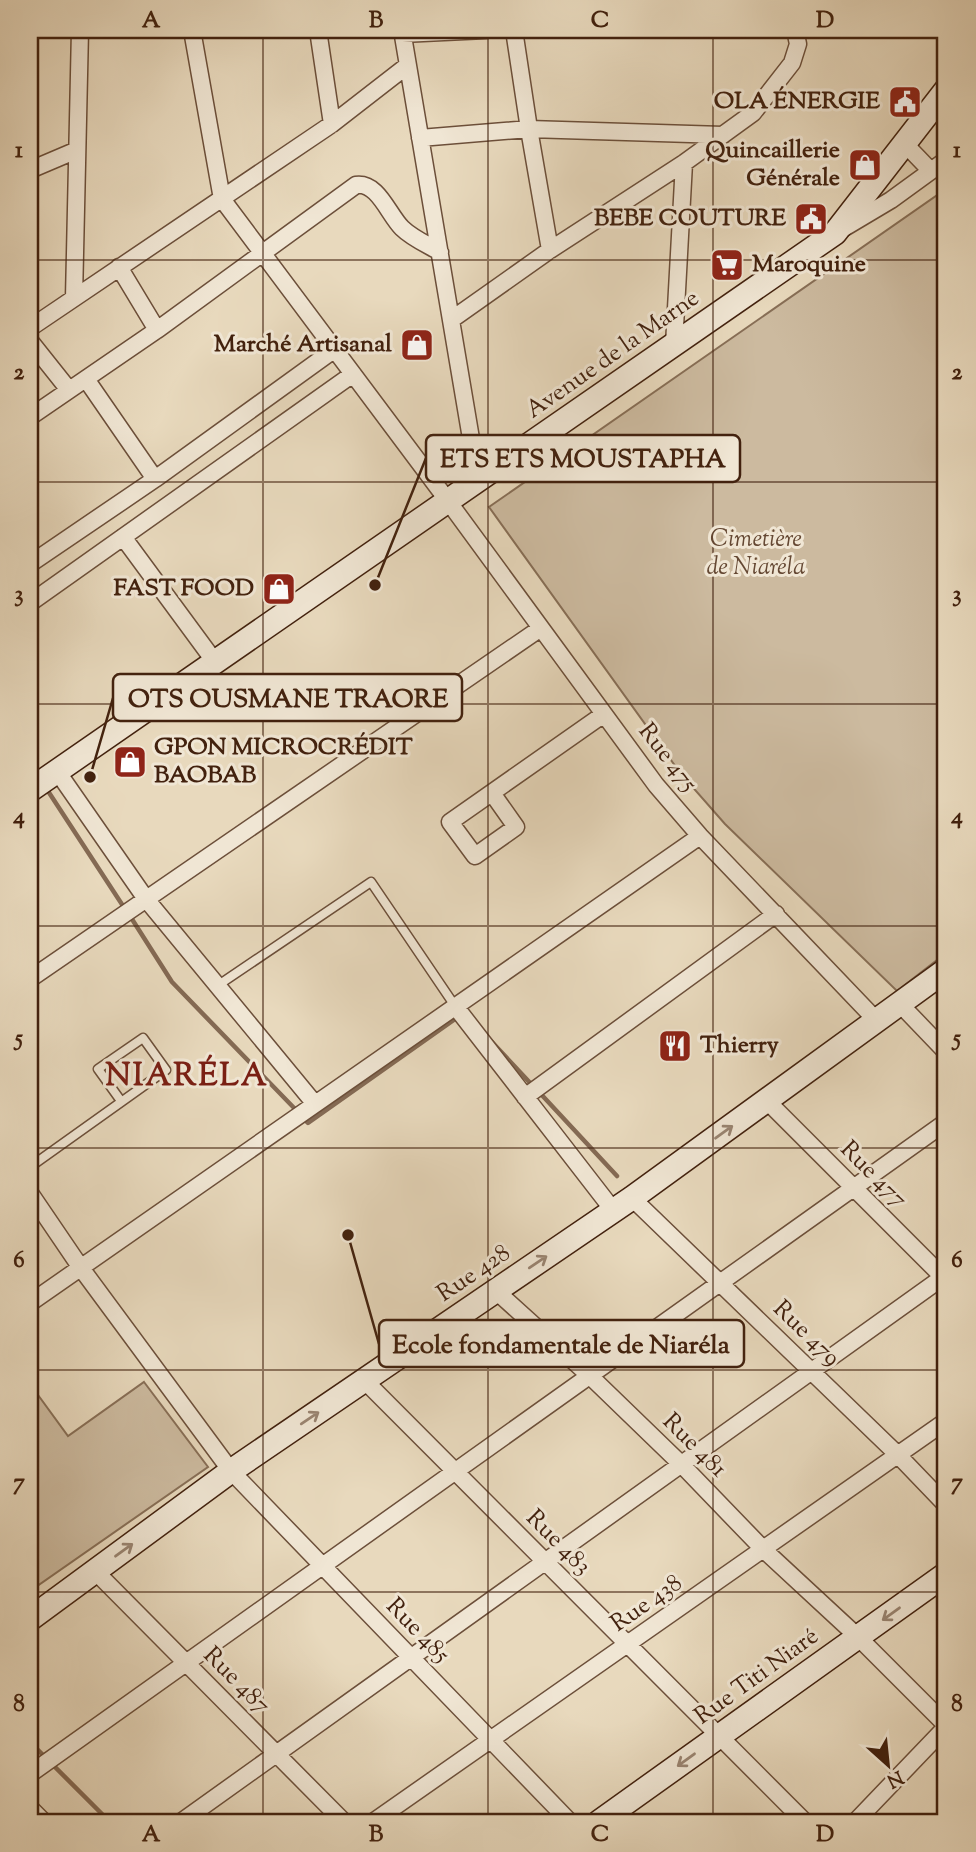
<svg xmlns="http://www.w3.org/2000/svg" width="976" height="1852" viewBox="0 0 976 1852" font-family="'Sorts Mill Goudy',serif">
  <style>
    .green { fill: #ccba9f; stroke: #876e56; stroke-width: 2 }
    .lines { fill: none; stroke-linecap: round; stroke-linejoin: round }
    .stream { stroke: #846a54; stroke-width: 4.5 }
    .lane-casing { stroke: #6c4f3a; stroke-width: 11 }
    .street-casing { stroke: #6c4f3a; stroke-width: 19 }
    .secondary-casing { stroke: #42210e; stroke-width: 26 }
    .lane { stroke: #f0e6d4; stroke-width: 8 }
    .street { stroke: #f0e6d4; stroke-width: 16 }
    .secondary { stroke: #f0e6d4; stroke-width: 23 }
    .oneway { stroke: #998471 }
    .grid { fill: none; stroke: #42210e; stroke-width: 2; stroke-opacity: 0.55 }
    .labels { text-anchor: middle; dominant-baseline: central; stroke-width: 6; stroke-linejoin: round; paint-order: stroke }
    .poi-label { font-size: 24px; font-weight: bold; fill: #42210e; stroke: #f0e6d4; text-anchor: end }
    .street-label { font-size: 24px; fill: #42210e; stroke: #f0e6d4 }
    .park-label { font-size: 24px; font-style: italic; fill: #644732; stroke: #f0e6d4 }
    .district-label { font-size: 32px; font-weight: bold; letter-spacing: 2px; fill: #7a1f14; stroke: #f0e6d4 }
    .leader { fill: none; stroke: #42210e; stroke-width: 2.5 }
    .callout-dot { fill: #42210e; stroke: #f0e6d4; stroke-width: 2.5 }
    .callout { fill: #f0e6d4; stroke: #42210e; stroke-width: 2.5 }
    .callout-label { font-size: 26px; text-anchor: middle; font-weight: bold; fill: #42210e }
    .neatline { fill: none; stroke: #42210e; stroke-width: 2.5 }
    .grid-label { font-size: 23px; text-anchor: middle; font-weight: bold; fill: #42210e }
  </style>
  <rect width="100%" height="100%" fill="#e8d9bd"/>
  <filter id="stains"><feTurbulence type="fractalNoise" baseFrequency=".00286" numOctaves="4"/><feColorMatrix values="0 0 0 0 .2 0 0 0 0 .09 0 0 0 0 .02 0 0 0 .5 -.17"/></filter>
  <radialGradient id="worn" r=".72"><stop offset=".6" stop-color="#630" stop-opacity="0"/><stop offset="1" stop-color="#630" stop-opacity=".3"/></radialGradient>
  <!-- green -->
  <path class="green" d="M946 189V953L897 991 725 824 681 774 489 507Z
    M144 1382 208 1467 30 1591V1384L68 1436Z"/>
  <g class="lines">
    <!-- stream -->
    <path class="stream" d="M30 764 39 778
      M46 788 125 909
      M130 916 172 982 297 1111
      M491 1041 533 1086
      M539 1092 617 1176
      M303 1118 308 1123 458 1017
      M30 1742 110 1822"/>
    <defs>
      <path id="lane" d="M217 986 371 882 455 1006
        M30 1167 166 1070 143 1038 98 1069 121 1101"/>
      <path id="street" d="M192 30 222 199 448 501 656 785 700 836 877 1021
        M318 30 332 124
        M402 30 478 480
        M514 30 529 129 550 250
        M402 34 486 30
        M420 138 529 129 723 135
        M905 144 930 170
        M30 170 77 150
        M844 228 891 200 946 160
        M119 267 157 330
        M74 298 80 30
        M451 320 550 250 684 163 753 113 792 63 798 44 795 30
        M30 328 332 124 408 65
        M30 341 69 390
        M674 345 684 163
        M86 379 155 479
        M30 417 157 330 356 185C378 182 388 214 402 228 412 238 428 245 440 252
        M123 537 215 662
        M30 564 155 479 335 349
        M30 603 353 374
        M57 771 146 899 315 1104
        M492 793 516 827 475 856 450 822 604 714
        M30 979 541 628
        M900 1004 946 1052
        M455 1006 613 1210
        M525 1097 776 914
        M767 1101 946 1280
        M30 1193 81 1268 231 1471 570 1822
        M632 1198 898 1455 946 1505
        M495 1290 590 1376 682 1465 763 1549 858 1637 946 1725
        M30 1303 700 836
        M365 1381 805 1822
        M95 1571 344 1822
        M30 1774 946 1122
        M30 1808 44 1822
        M181 1822 946 1275
        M373 1822 946 1421
        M855 1822 946 1727"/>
      <path id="secondary" d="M30 790 835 233 946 90
        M30 1619 231 1471 632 1198 946 970
        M599 1822 946 1574"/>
    </defs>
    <!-- lane casing -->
    <use href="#lane" class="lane-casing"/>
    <!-- street casing -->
    <use href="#street" class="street-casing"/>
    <!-- secondary casing -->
    <use href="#secondary" class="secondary-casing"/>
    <!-- lane -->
    <use href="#lane" class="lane"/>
    <!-- street -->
    <use href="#street" class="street"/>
    <!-- secondary -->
    <use href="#secondary" class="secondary"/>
  </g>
  <!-- one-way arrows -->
  <defs><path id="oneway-shaft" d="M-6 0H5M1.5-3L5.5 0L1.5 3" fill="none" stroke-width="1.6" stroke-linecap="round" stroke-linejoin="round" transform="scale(1.75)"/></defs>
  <g class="oneway">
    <use href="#oneway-shaft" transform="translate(724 1132) rotate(-36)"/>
    <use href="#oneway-shaft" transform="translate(538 1262) rotate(-34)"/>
    <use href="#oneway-shaft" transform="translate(310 1418) rotate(-34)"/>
    <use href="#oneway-shaft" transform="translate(124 1550) rotate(-36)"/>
    <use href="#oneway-shaft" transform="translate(891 1614) rotate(144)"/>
    <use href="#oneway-shaft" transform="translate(686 1760) rotate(144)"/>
  </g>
  <!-- grid -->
  <path class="grid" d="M263 30V1822M488 30V1822M713 30V1822M30 260H946M30 482H946M30 704H946M30 926H946M30 1148H946M30 1370H946M30 1592H946"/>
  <!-- icons -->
  <defs>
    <symbol id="civic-square" viewBox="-11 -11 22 22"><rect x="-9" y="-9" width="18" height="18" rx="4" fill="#8f2418" stroke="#f0e6d4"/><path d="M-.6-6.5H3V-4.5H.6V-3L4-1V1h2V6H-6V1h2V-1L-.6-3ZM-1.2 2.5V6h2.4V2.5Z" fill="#fff"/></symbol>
    <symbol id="shop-square" viewBox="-11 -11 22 22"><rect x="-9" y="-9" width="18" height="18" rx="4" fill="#8f2418" stroke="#f0e6d4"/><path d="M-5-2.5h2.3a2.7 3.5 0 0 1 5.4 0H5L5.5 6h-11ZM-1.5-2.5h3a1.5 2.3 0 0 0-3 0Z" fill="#fff"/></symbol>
    <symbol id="supermarket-square" viewBox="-11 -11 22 22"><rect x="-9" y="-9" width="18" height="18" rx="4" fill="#8f2418" stroke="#f0e6d4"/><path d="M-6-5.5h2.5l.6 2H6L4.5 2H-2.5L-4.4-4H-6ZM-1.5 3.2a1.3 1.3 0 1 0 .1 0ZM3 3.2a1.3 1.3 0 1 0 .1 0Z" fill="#fff"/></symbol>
    <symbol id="restaurant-square" viewBox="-11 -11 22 22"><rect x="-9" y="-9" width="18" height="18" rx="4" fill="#8f2418" stroke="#f0e6d4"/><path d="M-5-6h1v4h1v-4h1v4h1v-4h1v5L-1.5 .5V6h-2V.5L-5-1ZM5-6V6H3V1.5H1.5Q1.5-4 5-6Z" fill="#fff"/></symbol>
  </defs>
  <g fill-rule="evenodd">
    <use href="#civic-square" x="886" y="83" width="38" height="38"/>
    <use href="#shop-square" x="846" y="146" width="38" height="38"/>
    <use href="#civic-square" x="792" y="200" width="38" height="38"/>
    <use href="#supermarket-square" x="708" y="246" width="38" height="38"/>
    <use href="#shop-square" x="398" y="326" width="38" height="38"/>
    <use href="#shop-square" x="260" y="570" width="38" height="38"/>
    <use href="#shop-square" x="111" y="743" width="38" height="38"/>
    <use href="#restaurant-square" x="656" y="1027" width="38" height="38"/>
  </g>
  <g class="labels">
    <!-- poi labels -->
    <g class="poi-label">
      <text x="880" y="102">OLA ÉNERGIE</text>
      <text x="840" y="151">Quincaillerie<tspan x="840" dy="28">Générale</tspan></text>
      <text x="786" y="219">BEBE COUTURE</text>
      <text x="752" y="265" text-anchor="start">Maroquine</text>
      <text x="392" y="345">Marché Artisanal</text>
      <text x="254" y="589">FAST FOOD</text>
      <text x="154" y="748" text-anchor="start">GPON MICROCRÉDIT<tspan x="154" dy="28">BAOBAB</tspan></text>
      <text x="700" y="1046" text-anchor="start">Thierry</text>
    </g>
    <!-- street labels -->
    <g class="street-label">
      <text transform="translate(613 355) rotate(-35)">Avenue de la Marne</text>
      <text transform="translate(667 758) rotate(52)">Rue 475</text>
      <text transform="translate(873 1175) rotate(45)">Rue 477</text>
      <text transform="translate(474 1274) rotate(-34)">Rue 428</text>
      <text transform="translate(806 1334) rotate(44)">Rue 479</text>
      <text transform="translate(694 1446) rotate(45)">Rue 481</text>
      <text transform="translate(558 1543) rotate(45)">Rue 483</text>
      <text transform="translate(647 1604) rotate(-35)">Rue 438</text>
      <text transform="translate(417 1631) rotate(46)">Rue 485</text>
      <text transform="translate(757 1677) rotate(-36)">Rue Titi Niaré</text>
      <text transform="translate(236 1681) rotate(45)">Rue 487</text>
    </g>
    <!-- park labels -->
    <g class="park-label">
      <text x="756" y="540">Cimetière<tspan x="756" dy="28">de Niaréla</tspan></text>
    </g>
    <!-- district labels -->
    <g class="district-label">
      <text x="187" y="1077">NIARÉLA</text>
    </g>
  </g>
  <!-- callouts -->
  <path class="leader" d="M375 585L426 458M90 777L113 698M348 1235L379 1344"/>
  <g class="callout-dot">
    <circle cx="375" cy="585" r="7"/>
    <circle cx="90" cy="777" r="7"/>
    <circle cx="348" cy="1235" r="7"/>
  </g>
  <g class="callout">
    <rect x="426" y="435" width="314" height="47" rx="7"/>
    <rect x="113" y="674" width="349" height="47" rx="7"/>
    <rect x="379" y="1320" width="365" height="47" rx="7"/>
  </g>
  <g class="callout-label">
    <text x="583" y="467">ETS ETS MOUSTAPHA</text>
    <text x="288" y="707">OTS OUSMANE TRAORE</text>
    <text x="561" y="1353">Ecole fondamentale de Niaréla</text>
  </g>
  <!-- margin -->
  <rect width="976" height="1852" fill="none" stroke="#e8d9bd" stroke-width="77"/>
  <!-- north arrow -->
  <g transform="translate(888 1765) rotate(153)" stroke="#f0e6d4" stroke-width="5" paint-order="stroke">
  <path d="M0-5L12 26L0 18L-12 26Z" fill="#42210e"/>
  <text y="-10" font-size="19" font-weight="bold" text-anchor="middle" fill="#42210e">N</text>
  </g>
  <rect x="38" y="38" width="899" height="1776" class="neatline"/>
  <g class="grid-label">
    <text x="151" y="27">A</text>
    <text x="376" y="27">B</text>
    <text x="600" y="27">C</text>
    <text x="825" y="27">D</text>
    <text x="19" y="157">1</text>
    <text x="957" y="157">1</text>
    <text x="19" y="379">2</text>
    <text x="957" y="379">2</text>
    <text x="19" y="601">3</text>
    <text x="957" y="601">3</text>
    <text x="19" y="823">4</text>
    <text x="957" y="823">4</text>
    <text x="19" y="1045">5</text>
    <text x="957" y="1045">5</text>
    <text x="19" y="1267">6</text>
    <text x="957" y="1267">6</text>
    <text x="19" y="1489">7</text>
    <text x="957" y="1489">7</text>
    <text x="19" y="1711">8</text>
    <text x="957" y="1711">8</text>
    <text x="151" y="1841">A</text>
    <text x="376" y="1841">B</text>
    <text x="600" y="1841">C</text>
    <text x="825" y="1841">D</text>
  </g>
  <rect width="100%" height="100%" filter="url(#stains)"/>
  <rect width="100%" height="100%" fill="url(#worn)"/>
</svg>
